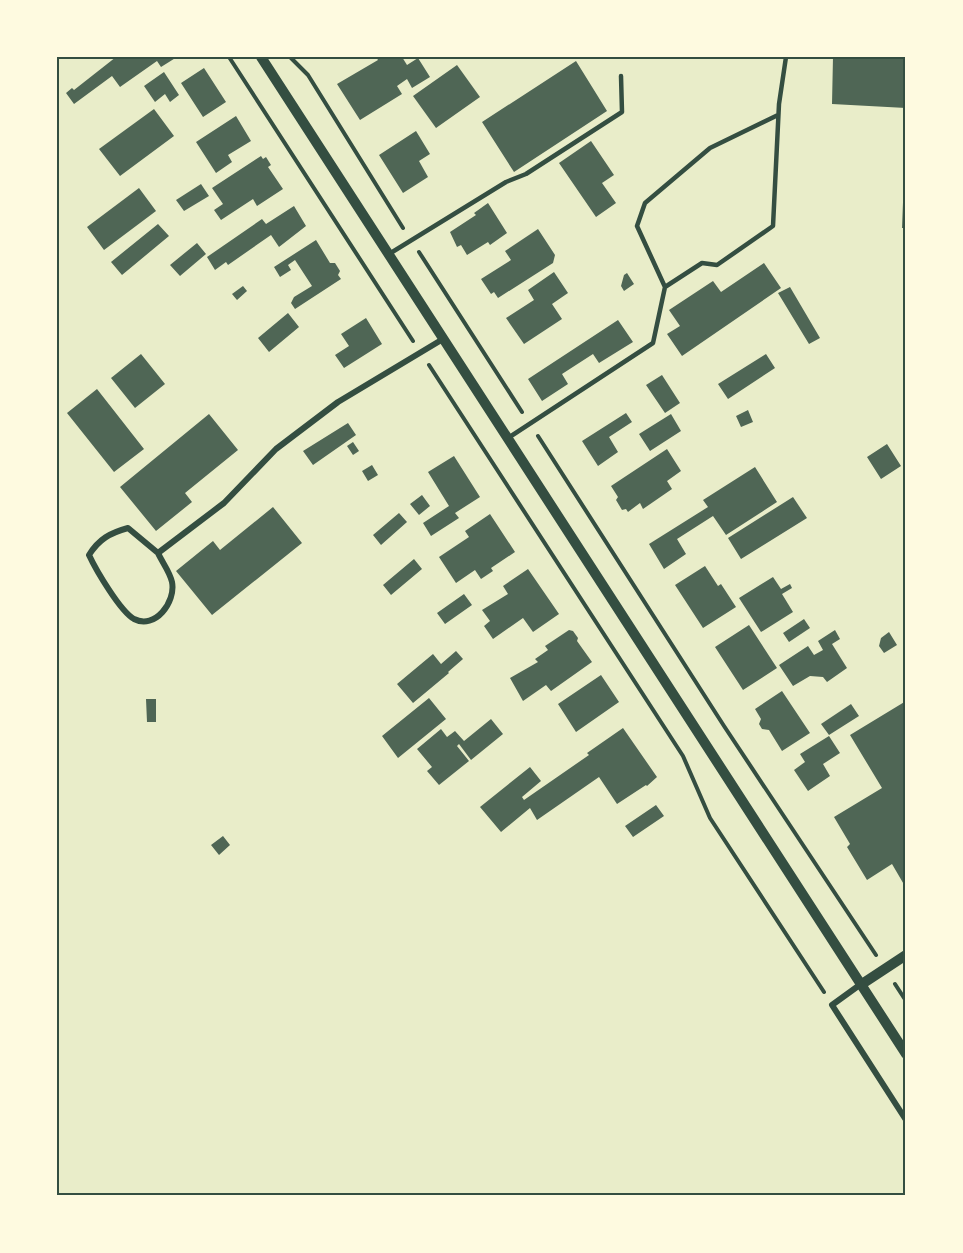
<svg xmlns="http://www.w3.org/2000/svg" width="963" height="1253" viewBox="0 0 963 1253" font-family="Mulish,sans-serif">
  <style>
    .building { fill: #4f6655 }
    .lines { fill: none; stroke-linecap: round; stroke-linejoin: round }
    .path { stroke: #344e41; stroke-width: 4 }
    .service { stroke: #344e41; stroke-width: 4.5 }
    .minor { stroke: #344e41; stroke-width: 6 }
    .tertiary { stroke: #344e41; stroke-width: 10 }
    .neatline { fill: none; stroke: #344e41; stroke-width: 2 }
  </style>
  <rect width="100%" height="100%" fill="#e9edc9"/>
  <!-- building -->
  <path class="building" d="M116 57H177L161 67 157 61 120 87 112 76 74 104 66 93 72 88 74 90Z
    M376 57H402L407 65 418 58 430 77 412 88 407 79 397 86 402 94 360 120 337 84 378 60Z
    M833 57H906V108L832 104Z
    M576 61 607 111 514 172 482 122Z
    M457 65 480 97 436 128 413 96Z
    M204 68 226 102 203 117 181 83Z
    M164 72 179 95 170 102 165 94 155 102 144 86Z
    M154 109 174 136 120 176 99 149Z
    M236 116 251 141 228 155 232 162 216 173 196 142Z
    M416 131 430 154 419 161 428 177 403 193 379 155Z
    M591 141 614 175 602 183 616 203 596 217 559 163Z
    M261 156 263 159 266 157 271 165 268 167 283 189 257 206 253 199 221 220 214 210 223 204 212 188Z
    M904 177H906V228H902Z
    M201 184 209 196 184 211 176 200Z
    M139 188 156 211 104 250 87 227Z
    M488 203 507 233 490 245 488 242 467 255 461 245 457 247 450 232 476 215 474 213Z
    M294 206 306 226 279 247 271 235 228 265 226 262 215 270 207 257 262 219 266 224Z
    M158 224 169 236 122 275 111 262Z
    M538 229 555 255 553 263 498 298 494 292 491 294 481 279 511 260 505 251Z
    M316 240 330 263H335L340 271 338 275 341 279 295 309 291 303 294 297 312 286 295 260 288 265 291 270 280 277 274 267Z
    M197 243 206 254 180 276 170 265Z
    M764 263 781 288 682 356 667 334 680 326 669 310 713 281 721 292Z
    M554 272 568 293 552 304 562 319 524 344 506 318 534 300 528 290Z
    M627 273 634 284 624 291 621 286 624 275Z
    M243 286 247 291 237 300 232 294Z
    M790 287 820 338 809 344 778 293Z
    M288 313 299 327 269 352 258 338Z
    M366 318 382 344 344 368 335 355 349 346 341 334Z
    M618 320 633 342 599 363 593 354 562 374 568 384 542 401 528 379Z
    M141 354 165 384 135 408 111 378Z
    M766 354 775 368 728 399 718 384Z
    M662 375 680 403 665 413 646 385Z
    M97 389 144 449 114 472 67 413Z
    M748 410 753 422 741 427 736 416Z
    M626 413 632 422 609 437 618 452 598 466 582 441Z
    M209 414 238 450 185 493 192 502 156 531 120 487Z
    M671 414 681 431 650 451 639 434Z
    M348 423 356 435 313 465 303 451Z
    M353 442 359 451 353 455 347 446Z
    M887 444 901 466 881 479 867 457Z
    M667 449 681 471 667 481 672 489 643 509 640 503 628 512 626 509 622 510 616 500 618 497 611 486Z
    M454 456 480 497 455 513 459 518 431 536 423 523 449 506 428 472Z
    M372 465 378 475 368 481 362 471Z
    M755 467 777 502 726 535 713 516 677 539 686 554 664 569 649 544 708 507 703 500Z
    M422 495 430 506 419 515 410 504Z
    M793 497 807 518 741 559 728 538Z
    M273 507 302 543 212 615 176 571 213 541 220 550Z
    M399 513 407 522 381 545 373 535Z
    M490 514 515 552 491 568 493 571 481 579 475 570 456 583 439 557 469 537 465 531Z
    M414 559 422 569 391 595 383 585Z
    M705 566 718 586 721 584 736 607 703 628 675 585Z
    M528 569 559 614 533 632 523 618 493 639 484 626 490 621 482 610 508 594 503 586Z
    M773 577 781 589 790 584 792 588 782 594 793 612 761 632 739 598Z
    M464 594 472 605 445 624 437 613Z
    M804 619 810 628 789 642 783 633Z
    M749 625 777 668 743 690 715 647Z
    M569 630 573 631 578 638 577 641 592 662 551 691 546 685 523 701 510 678 538 662 535 659 548 650 545 646Z
    M835 630 840 639 832 644 847 668 827 682 823 677 810 676 793 686 779 665 808 646 814 655 823 650 818 641Z
    M889 632 897 645 884 653 879 646 881 638Z
    M456 651 463 659 448 672 449 673 413 703 397 684 433 654 441 664Z
    M601 675 619 702 576 732 558 704Z
    M782 691 810 733 782 751 769 730 762 729 759 724 761 719 755 709Z
    M429 698 446 719 398 758 382 736Z
    M146 699H156V722H147Z
    M906 701V888L892 864 867 880 847 847 850 844 834 817 882 788 850 735Z
    M851 704 859 716 829 735 821 724Z
    M491 719 503 734 471 760 459 744 457 746 469 761 439 785 427 771 432 767 417 749 441 729 447 737 455 731 464 741Z
    M623 728 657 777 647 786 646 785 617 804 599 777 537 820 530 808 501 832 480 807 530 767 541 781 522 797 524 800 589 755 587 753Z
    M829 736 840 753 823 764 830 776 808 791 794 770 805 762 800 754Z
    M656 805 664 816 633 837 625 826Z
    M223 836 230 845 219 855 211 845Z"/>
  <g class="lines">
    <!-- path -->
    <path class="path" d="M229 57 413 341
      M290 57 308 75 403 228
      M419 252 522 412
      M429 365 683 756 710 818 824 992
      M538 436 724 726 876 955
      M895 984 906 1001"/>
    <!-- service -->
    <path class="service" d="M389 254 506 182 526 174 622 112 621 76
      M665 287 637 226 645 203 710 148 778 115
      M508 438 653 343 665 287 702 263 717 265 773 226 779 104 786 57"/>
    <!-- minor -->
    <path class="minor" d="M158 553C162 562 170 572 172 582 176 602 155 630 134 619 120 611 96 570 89 555 99 539 110 533 128 528L158 553 224 503 276 449 338 402 443 339
      M861 984 832 1005 906 1120"/>
    <!-- tertiary -->
    <path class="tertiary" d="M261 57 906 1054
      M862 984 906 955"/>
  </g>
  <!-- border -->
  <rect width="963" height="1253" fill="none" stroke="#fefae0" stroke-width="117"/>
  <rect x="58" y="58" width="846" height="1136" class="neatline"/>
</svg>
